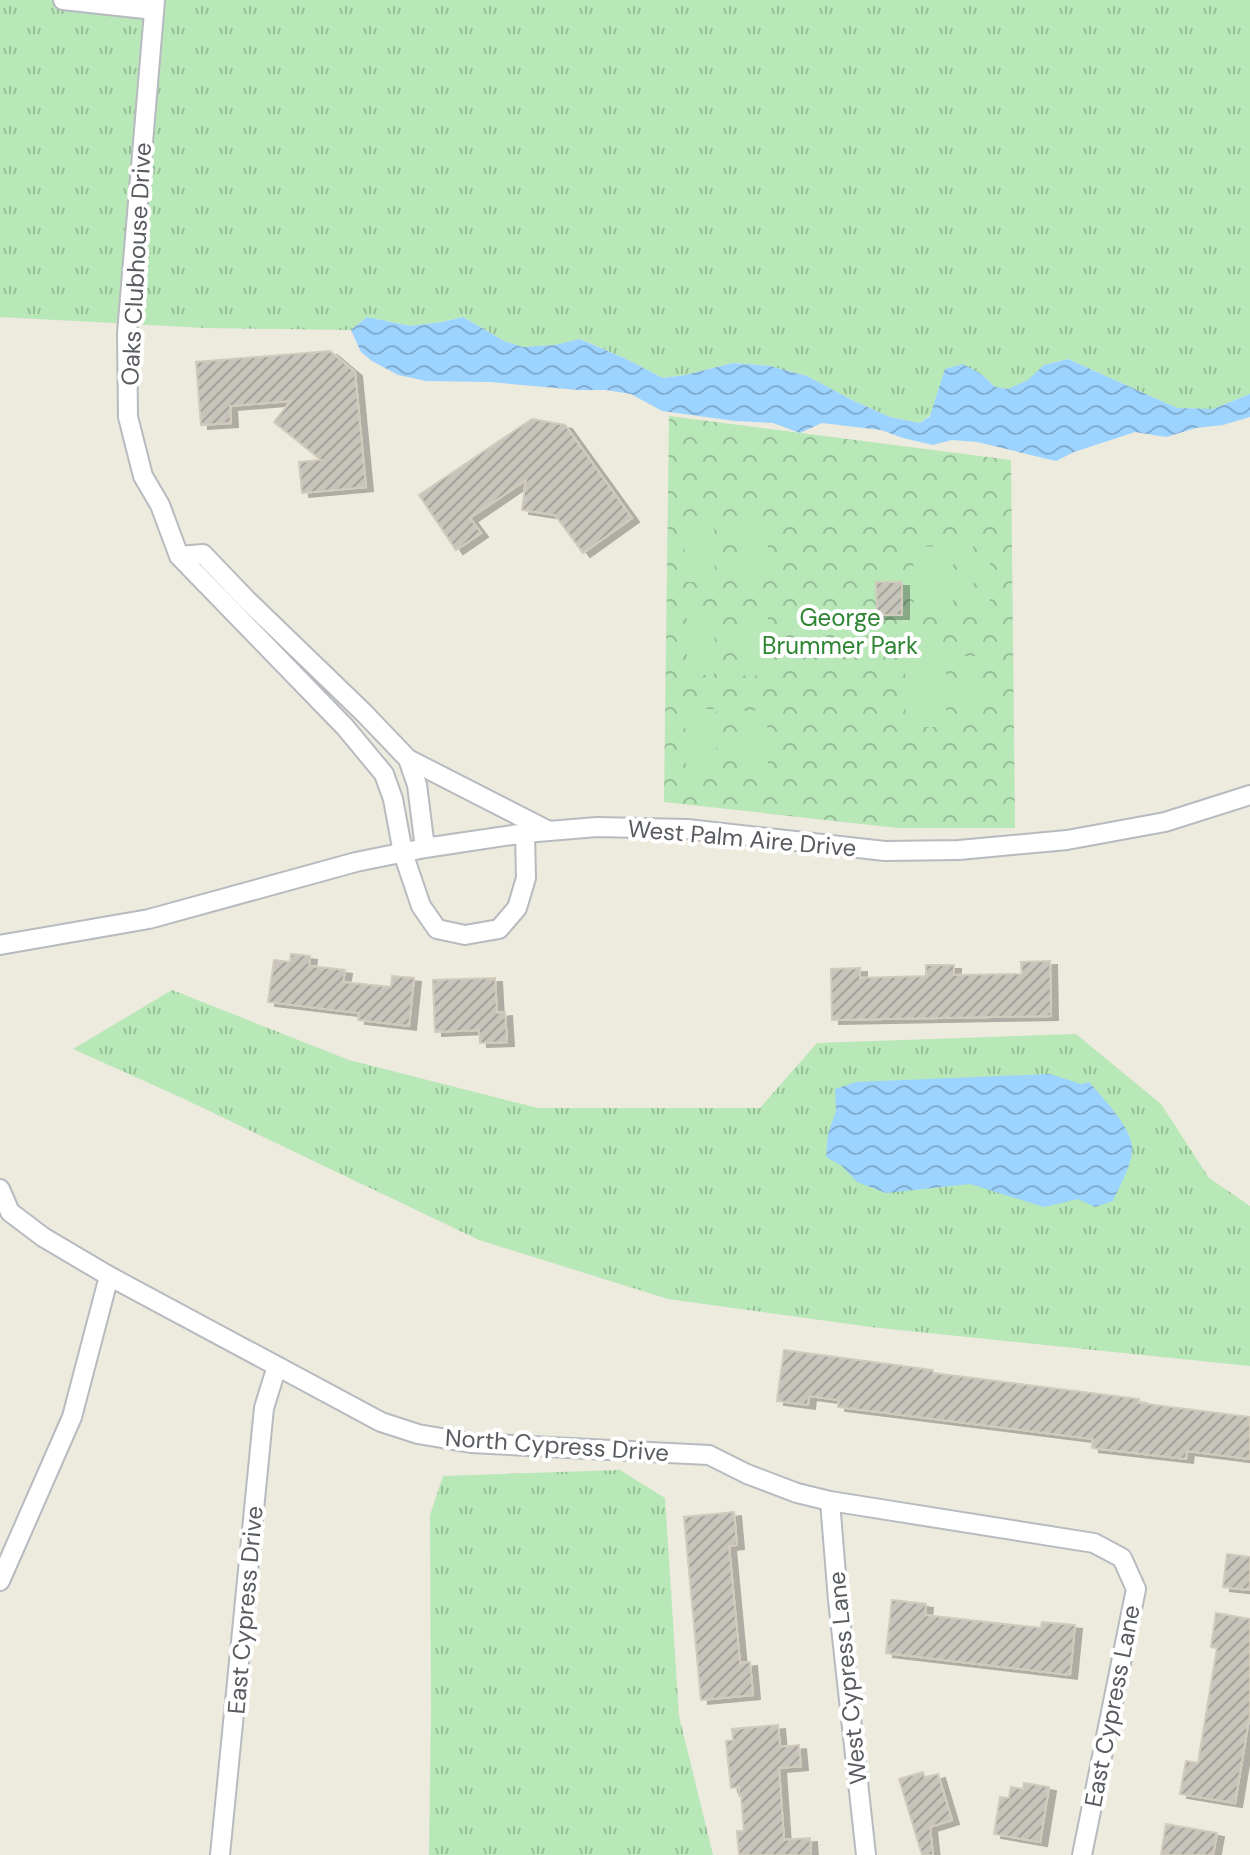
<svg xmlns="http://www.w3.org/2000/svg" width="1250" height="1855" viewBox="0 0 1250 1855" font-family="'DM Sans',sans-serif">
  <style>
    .grass { fill: url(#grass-tufts) }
    .forest { fill: url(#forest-crowns) }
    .pitch { fill: #b8e7b8 }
    .water { fill: url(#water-waves) }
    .building { fill: url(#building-hatch); stroke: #d1cbbc; stroke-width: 2; filter: url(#shadow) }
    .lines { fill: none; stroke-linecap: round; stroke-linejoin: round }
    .street-casing { stroke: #b7babf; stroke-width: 22 }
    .street { stroke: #fff; stroke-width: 18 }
    .labels { text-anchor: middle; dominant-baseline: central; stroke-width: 8; stroke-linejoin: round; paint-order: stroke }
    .street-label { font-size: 24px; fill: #585c61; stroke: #fff }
    .park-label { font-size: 24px; fill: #2d8431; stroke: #fff }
  </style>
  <defs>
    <pattern id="grass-tufts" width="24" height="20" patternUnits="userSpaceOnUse" patternTransform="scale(2)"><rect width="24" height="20" fill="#b8e7b8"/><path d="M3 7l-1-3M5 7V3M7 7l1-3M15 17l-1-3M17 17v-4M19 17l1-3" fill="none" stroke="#98be99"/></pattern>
    <pattern id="forest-crowns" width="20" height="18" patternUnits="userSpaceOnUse" patternTransform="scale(2)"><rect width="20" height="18" fill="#b8e7b8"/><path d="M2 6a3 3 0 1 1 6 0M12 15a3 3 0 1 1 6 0" fill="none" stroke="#98be99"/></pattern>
    <pattern id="water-waves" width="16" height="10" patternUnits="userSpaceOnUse" patternTransform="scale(2)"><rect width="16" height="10" fill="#9cd3ff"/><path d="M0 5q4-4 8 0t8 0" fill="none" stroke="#82aed2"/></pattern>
    <pattern id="building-hatch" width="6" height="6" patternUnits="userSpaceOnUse" patternTransform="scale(2)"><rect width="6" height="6" fill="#c7c4bb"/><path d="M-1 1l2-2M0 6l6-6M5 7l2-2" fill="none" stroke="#a4a29b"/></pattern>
    <filter id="shadow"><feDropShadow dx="7" dy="4" stdDeviation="0" flood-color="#0004"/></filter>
  </defs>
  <rect width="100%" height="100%" fill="#edeade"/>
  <!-- grass -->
  <path class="grass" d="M0 0H1250V394L1213 409 1177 408 1068 359 1044 365 1029 380 1008 389 995 387 981 374 920 423 890 417 854 401 807 376 770 366 733 363 685 375 663 378 626 359 581 339 555 345 523 347 504 341 463 317 442 322 410 326 367 317 351 330 206 328 0 317Z
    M172 990 349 1060 538 1108H760L817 1043 1076 1034 1161 1104 1209 1178 1250 1206V1366L871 1327 668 1299 479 1240 180 1097 73 1049Z
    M620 1470 665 1498 679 1716 713 1855H429L431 1711 430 1515 443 1476Z"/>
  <!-- forest -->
  <path class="forest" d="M669 416 1011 460 1015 828H898L664 802Z"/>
  <!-- pitch -->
  <path class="pitch" d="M714 518 715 582H685L684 519Z
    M739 519H768V582L739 581Z
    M963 536H973L974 607H963Z
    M979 537H990V607H979Z
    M953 546V610L914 611 913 547Z
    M687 614H715L714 675H687Z
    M739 614H768L767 676 738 675Z
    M905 651H946V727H906Z
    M961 656H977L978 721 961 722Z
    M685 709H716V774H686Z
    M767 710 768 773H740L739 711Z"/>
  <!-- water -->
  <path class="water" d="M367 317 410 326 442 322 463 317 504 341 523 347 555 345 580 339 626 359 663 378 685 375 733 363 770 366 807 376 854 401 890 417 920 423 930 416 945 369 963 364 981 374 995 387 1008 389 1028 380 1044 365 1068 359 1177 408 1213 409 1250 394V417L1223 425 1196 428 1166 437 1135 432 1074 452 1056 461 977 442 952 440 933 445 903 438 881 430 822 423 800 433 773 423 735 421 662 411 631 394 606 390H578L490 382 426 381 398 375 372 361 361 352 351 330Z
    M1050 1074 1081 1084 1089 1082C1102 1097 1130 1126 1132 1146 1133 1164 1120 1185 1113 1201L1095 1207 1078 1199 1044 1207 970 1184 886 1193 857 1182 842 1166 826 1157 828 1134 836 1111 835 1089 856 1082Z"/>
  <!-- building -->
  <path class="building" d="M330 351 355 372 366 487 302 493 299 462 321 460 274 422 291 401 230 406 231 423 201 425 196 362Z
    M532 419 565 425 632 518 583 553 555 515 522 510 526 480 470 518 481 533 456 550 419 495Z
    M876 582H902V615H877Z
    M291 954 310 956 309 966 345 970 343 982 391 987 392 976 414 978 409 1026 358 1020 359 1013 268 1002 274 960 290 962Z
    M1050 961 1051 1016 832 1020 831 969 860 968V978L926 976V965H954V975L1022 974 1021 962Z
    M495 978 497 1013 505 1012 507 1042 480 1043 479 1030 435 1032 433 980Z
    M784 1350 933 1370V1373L1139 1399 1138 1403 1250 1417V1459L1187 1451 1186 1459 1092 1448 1093 1439 838 1407 839 1400 809 1396 808 1405 777 1401Z
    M734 1512 737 1545 729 1546 740 1663 750 1662 753 1695 701 1700 684 1517Z
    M1227 1554 1250 1557V1590L1223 1587Z
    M892 1600 926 1604 925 1615 1041 1628 1042 1622 1075 1625 1070 1675 886 1653Z
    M1216 1613 1250 1619V1713L1235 1803 1180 1794 1186 1761 1198 1763 1217 1648 1211 1647Z
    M778 1725 780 1747 799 1745 801 1766 779 1768 784 1840 810 1838 811 1855H739L737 1831H744L741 1796H739V1787L731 1788 726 1741 733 1740 732 1729Z
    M923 1772 925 1778 938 1774 952 1820 930 1827 933 1855H922L899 1779Z
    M1024 1783 1049 1787 1040 1842 994 1834 1000 1797 1009 1798 1011 1787 1023 1789Z
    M1166 1824 1217 1833 1213 1855H1161Z"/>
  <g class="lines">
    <defs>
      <path id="street" d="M63 0 154 10
        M155 0 127 333 128 417 143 476 160 505 179 556 345 727 384 774 393 799 403 853 421 906 437 929 465 935 499 929 517 908 526 878 525 833
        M179 556 203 554 248 601 364 713 408 759 417 785 425 848
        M408 759 547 830
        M0 945 149 919 356 862 425 848 525 833 597 827 687 829 885 851 959 850 1067 840 1165 822 1250 795
        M0 1189 10 1212 43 1237 109 1276 381 1422 418 1434 471 1443 709 1455 747 1474 797 1493 830 1501 1094 1543 1122 1558 1136 1589 1082 1855
        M830 1501 838 1600 866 1855
        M0 1581 72 1417 109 1276
        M220 1855 264 1408 277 1366"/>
    </defs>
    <!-- street casing -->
    <use href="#street" class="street-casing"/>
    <!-- street -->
    <use href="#street" class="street"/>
  </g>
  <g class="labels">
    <!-- street labels -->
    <g class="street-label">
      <text transform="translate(136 264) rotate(-87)">Oaks Clubhouse Drive</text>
      <text transform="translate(742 838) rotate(5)">West Palm Aire Drive</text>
      <text transform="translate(557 1445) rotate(4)">North Cypress Drive</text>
      <text transform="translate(245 1610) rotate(-85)">East Cypress Drive</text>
      <text transform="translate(847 1678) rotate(-96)">West Cypress Lane</text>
      <text transform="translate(1112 1706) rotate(-79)">East Cypress Lane</text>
    </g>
    <!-- park labels -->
    <g class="park-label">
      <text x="840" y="617">George<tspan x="840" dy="28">Brummer Park</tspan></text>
    </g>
  </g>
</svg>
